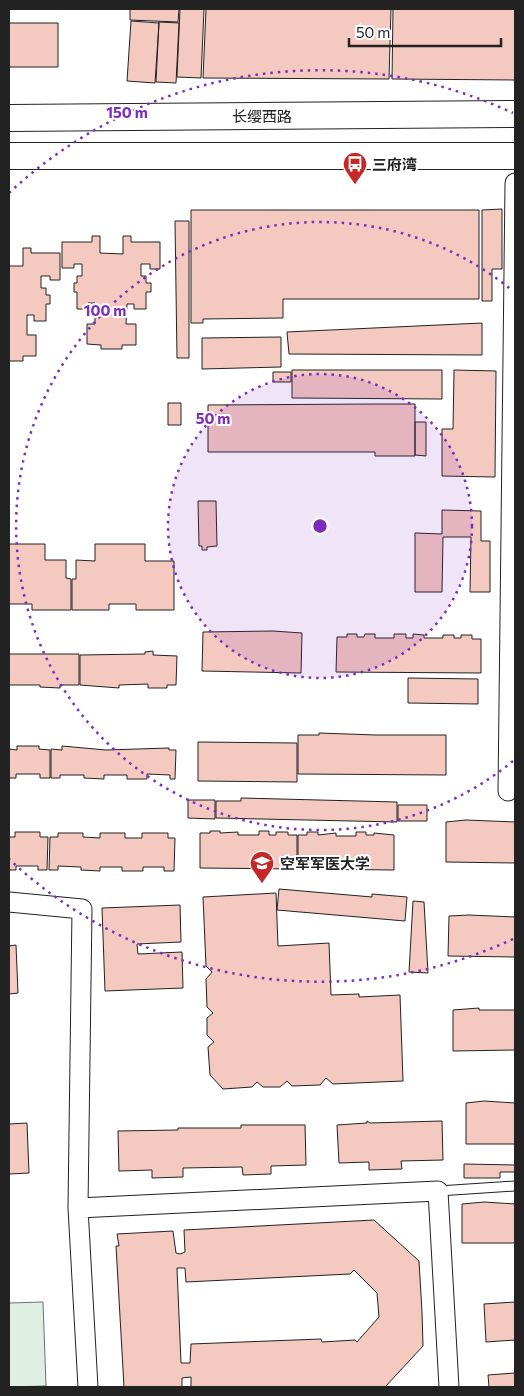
<svg xmlns="http://www.w3.org/2000/svg" width="524" height="1396" viewBox="0 0 524 1396" font-family="Commissioner,'Noto Sans SC',sans-serif">
  <style>
    .pitch { fill: #e0efe3; stroke: #6f6f6f }
    .building { fill: #f3c9c0; stroke: #222; fill-rule: evenodd }
    .lines { fill: none; stroke-linecap: round; stroke-linejoin: round }
    .lane-casing { stroke: #222; stroke-width: 11 }
    .street-casing { stroke: #222; stroke-width: 21 }
    .secondary-casing { stroke: #222; stroke-width: 28 }
    .lane { stroke: #fff; stroke-width: 9 }
    .street { stroke: #fff; stroke-width: 19 }
    .secondary { stroke: #fff; stroke-width: 26 }
    .ring { fill: none; stroke: #7b2cbf; stroke-width: 2.5; stroke-dasharray: 2.5 5 }
    .labels { text-anchor: middle; dominant-baseline: central; stroke-width: 4; stroke-linejoin: round; paint-order: stroke }
    .street-label { font-size: 15px; fill: #222; stroke: #fff }
    .poi-label { font-size: 15px; font-weight: bold; fill: #222; stroke: #fff; text-anchor: start }
    .centre { fill: #7b2cbf; stroke: #fff; stroke-width: 2.5 }
    .ring-label { font-size: 15px; text-anchor: middle; font-weight: bold; fill: #7b2cbf; stroke: #fff; stroke-width: 4; stroke-linejoin: round; paint-order: stroke }
  </style>
  <rect width="100%" height="100%" fill="#fff"/>
  <!-- pitch -->
  <path class="pitch" d="M43 1302 46 1386 9 1387V1303Z"/>
  <!-- building -->
  <path class="building" d="M130 9H179L178 22 130 20Z
    M180 9H204L201 78 177 77Z
    M206 9H391L389 79 203 78Z
    M393 9H515V80L392 79Z
    M131 21 159 23 155 83 127 81Z
    M159 22 179 23 176 83 156 82Z
    M9 23H58V67H9Z
    M502 209V269H492V301H482V210Z
    M191 210H479V299H283V318L203 319V323H191Z
    M175 221H189V358H177Z
    M92 236H100V253L123 254V236H131V242H160V269H150V264H141V276H146V283H151V292H146V309H134V304H127L126 324H136V345H122V349H101V345L87 344V324H95V303H88V309H77V292H74V283H77V276H82V264H74V268H62V242H92Z
    M23 248H31V253H60V280H50V276H41V288H46V295H50V304H46V321H34V315H27V335H36V356H23V361H9V266H23Z
    M482 323V355L289 354 287 332Z
    M281 337V367L202 369V338Z
    M292 370H442V399L292 398Z
    M454 370 496 371 495 477 442 476V429H453Z
    M273 372H291V382H273Z
    M168 403H181V425H168Z
    M375 404H415V456H375V452H208V405Z
    M415 422H426V456L415 455Z
    M198 501H216L217 546 207 547V550H202V546H199Z
    M442 510 481 511V541H490V592H470L471 537H443L442 592H415V533L442 534Z
    M9 544H45V560H66V578L71 579V610H32V604H9Z
    M95 544H145V561H174V610H136V604H109V610H72V579H76V560L95 561Z
    M273 631 302 633 301 673 202 671 203 632Z
    M347 634H357V637H364L365 634H375V638H394V634H406V638H413V634L424 635V638H443V635H454V638H461V635H472V639H481V673L336 672 337 637H347Z
    M153 651V655L177 656 176 685H167V688H148V684L119 685V688L80 685V655L145 654V652Z
    M9 654H79V685H60V688L40 687V685H9Z
    M408 678 478 679V704L408 703Z
    M319 733 376 735H446V775L298 774V735H319Z
    M198 742 297 743V782L198 781Z
    M17 746H39V749L50 750V778H40V774H16V778H9V749L17 750Z
    M62 746 106 750 169 748V750H176L175 779H170V775L147 774V779H127V775H104V779L84 778V775H60V778H51V749L62 750Z
    M241 798 397 802V822L216 818V801H241Z
    M188 800H215V819L188 818Z
    M398 805H427V821H398Z
    M466 820 515 822V820V863L446 862V822Z
    M210 831H220V833L238 832V835H259V831H269V835H276V832H288V835H297V869L200 868V833H210Z
    M15 832H40V837H48L47 870H38V866H16V870H9V837H15Z
    M307 832H318V835L336 833V836H356V832H366V835H374V833L394 835V870L298 869V835H307Z
    M58 833H83V837L100 838V833H125V838H142V833H168V838H175L174 871H164V867H143V871H122V867H100V871L81 870V867L58 866V870H49L50 837H58Z
    M279 889 372 897V894L407 897 405 921 277 910Z
    M276 893 278 946 329 943 331 995 359 994V997L400 995 403 1081 333 1084 326 1078 320 1085 292 1086 287 1081 280 1087H263L257 1082 252 1087 223 1089 210 1075 208 1047 214 1042 207 1035V1018L213 1013 207 1007 206 979 212 972 206 966 203 897Z
    M413 901 424 902 428 973 409 972Z
    M180 905 181 942 137 944 138 954 182 952 183 988 105 991 102 908Z
    M469 915 515 917V957L448 956 449 916Z
    M16 945 18 993 9 994V946Z
    M479 1008V1010H515V1050L453 1051V1010Z
    M484 1101 515 1103V1144H466V1103Z
    M367 1121 370 1123 442 1121 443 1160 401 1161 402 1169 369 1170V1162L339 1163 337 1125 367 1123Z
    M27 1123 29 1173 9 1174V1124Z
    M241 1125H305L306 1165 271 1166V1174L243 1175 242 1167 183 1168V1177L152 1178V1170L119 1171 118 1131 178 1130V1128H241Z
    M464 1164 515 1165V1172H500V1178H464Z
    M484 1202 515 1204V1243H462V1204Z
    M374 1220 419 1261 422 1312 423 1346 385 1387H191V1377L182 1378V1387H124L116 1246H119L117 1234 173 1231 176 1253 180 1254 185 1252 184 1230ZM177 1268H185L186 1282 350 1274 354 1270 377 1293 379 1317 357 1342 355 1340 322 1342 321 1339 191 1344 190 1363H181Z
    M515 1302V1340L486 1342 484 1304Z
    M515 1373V1387H489L488 1375Z"/>
  <g class="lines">
    <defs>
      <path id="lane" d="M438 1191 515 1186"/>
      <path id="street" d="M508 791 515 183
        M9 902 82 909 78 1208 88 1387
        M78 1208 438 1191 449 1387"/>
      <path id="secondary" d="M9 118 515 114
        M9 156H515"/>
    </defs>
    <!-- lane casing -->
    <use href="#lane" class="lane-casing"/>
    <!-- street casing -->
    <use href="#street" class="street-casing"/>
    <!-- secondary casing -->
    <use href="#secondary" class="secondary-casing"/>
    <!-- lane -->
    <use href="#lane" class="lane"/>
    <!-- street -->
    <use href="#street" class="street"/>
    <!-- secondary -->
    <use href="#secondary" class="secondary"/>
  </g>
  <!-- distance rings -->
  <circle cx="320" cy="526" r="152" fill="#7b2cbf" fill-opacity=".12"/>
  <g class="ring">
    <circle cx="320" cy="526" r="152"/>
    <path d="M513 761A304 304 0 1 1 513 291"/>
    <path d="M513 939A456 456 0 0 1 9 859M9 193A456 456 0 0 1 513 113"/>
  </g>
  <!-- icons -->
  <defs>
    <symbol id="bus-pin" viewBox="-11 -11 22 30"><path d="M0 17L-7.5 6A9.5 9.5 0 1 1 7.5 6Z" fill="#c62828" stroke="#fff"/><path d="M-5-6H5V4H4V6H2V4H-2V6H-4V4H-5ZM-3.5-4V0h7V-4ZM-3.5 1.2v1.5H-2V1.2ZM2 1.2v1.5H3.5V1.2Z" fill="#fff"/></symbol>
    <symbol id="university-pin" viewBox="-11 -11 22 30"><path d="M0 17L-7.5 6A9.5 9.5 0 1 1 7.5 6Z" fill="#c62828" stroke="#fff"/><path d="M0-5L7-2L0 1L-7-2ZM-4 1L0 2.5L4 1V4Q0 6-4 4Z" fill="#fff"/></symbol>
  </defs>
  <g fill-rule="evenodd">
    <use href="#bus-pin" x="341" y="150" width="28" height="38"/>
    <use href="#university-pin" x="248" y="849" width="28" height="38"/>
  </g>
  <g class="labels">
    <!-- street labels -->
    <g class="street-label">
      <text x="262" y="116">长缨西路</text>
    </g>
    <!-- poi labels -->
    <g class="poi-label">
      <text x="372" y="164">三府湾</text>
      <text x="280" y="863">空军军医大学</text>
    </g>
  </g>
  <circle cx="320" cy="526" r="8" class="centre"/>
  <g class="ring-label">
    <text x="127" y="118">150 m</text>
    <text x="105" y="316">100 m</text>
    <text x="213" y="424">50 m</text>
  </g>
  <!-- border -->
  <rect width="524" height="1396" fill="none" stroke="#222222" stroke-width="20"/>
  <!-- scale -->
  <path d="M349 38v8h152v-8" fill="none" stroke="#222222" stroke-width="2.5"/>
  <text x="356" y="38" font-size="15" fill="#222222" stroke="#ffffff" stroke-width="4" paint-order="stroke">50 m</text>
</svg>
